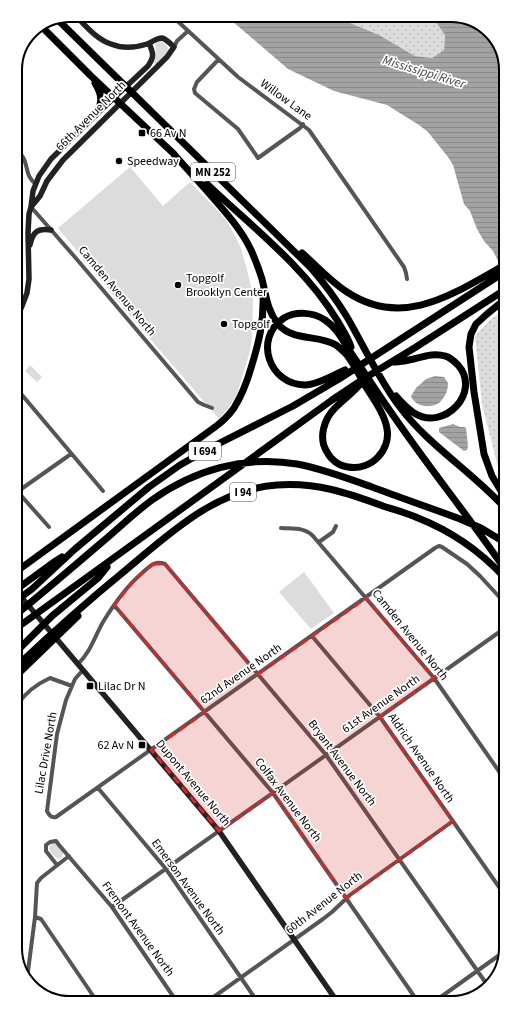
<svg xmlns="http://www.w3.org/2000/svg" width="521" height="1018" viewBox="0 0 521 1018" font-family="'Source Sans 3',sans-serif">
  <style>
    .grass { fill: #dcdcdc }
    .park { fill: url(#park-dots) }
    .water { fill: url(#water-rules) }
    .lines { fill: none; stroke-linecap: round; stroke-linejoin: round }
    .street { stroke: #555; stroke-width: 4 }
    .secondary { stroke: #222; stroke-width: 5.5 }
    .highway { stroke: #000; stroke-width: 7 }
    .marked { fill: #d62828; fill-opacity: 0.2; stroke: #d62828; stroke-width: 3; stroke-dasharray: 8 5; stroke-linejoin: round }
    .poi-dot { fill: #000; stroke: #fff; stroke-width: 1.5 }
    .labels { text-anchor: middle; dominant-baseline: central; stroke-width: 3.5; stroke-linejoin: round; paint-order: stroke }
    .shield { fill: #fff; stroke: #4c4c4c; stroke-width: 1 }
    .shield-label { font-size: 11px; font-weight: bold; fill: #000 }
    .street-label { font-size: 12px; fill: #000; stroke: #fff }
    .poi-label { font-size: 12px; fill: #000; stroke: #fff; text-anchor: start }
    .water-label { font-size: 13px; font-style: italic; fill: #444; stroke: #fff }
    .rim { fill: none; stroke: #000; stroke-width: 2 }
  </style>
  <defs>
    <pattern id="park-dots" width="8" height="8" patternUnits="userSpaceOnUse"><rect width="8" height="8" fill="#dcdcdc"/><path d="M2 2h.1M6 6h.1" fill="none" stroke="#bbb" stroke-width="1.8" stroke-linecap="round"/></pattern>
    <pattern id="water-rules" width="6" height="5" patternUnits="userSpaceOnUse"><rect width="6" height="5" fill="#a3a3a3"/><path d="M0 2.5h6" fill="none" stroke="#8b8b8b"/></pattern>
  </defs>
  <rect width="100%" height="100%" fill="#fff"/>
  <!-- grass -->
  <path class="grass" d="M161 41C164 43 169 46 169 51L168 53 156 65 154 63 156 55 155 44 158 42Z
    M130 167 163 206 190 182 221 214 228 223 235 236 241 248 246 266 253 295 252 338 250 351 237 394 230 406 219 419 116 299 98 276 58 228Z
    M30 365 42 377 37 382 25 371Z
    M304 572 334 613 311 629 279 592Z
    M56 843 63 852C62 866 53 855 49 850L50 845 52 844Z"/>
  <!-- park -->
  <path class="park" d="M331 15H431L445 34 444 50 432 58 415 56 379 35Z
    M503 311 504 482 497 464 482 404 475 336 491 319Z"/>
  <!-- water -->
  <path class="water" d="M225 15H331L379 35 415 56 432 58 444 50 445 35 431 15H455L484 26 502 49 503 271 493 251 484 241 477 229 470 211 464 204 453 165 448 157 428 132 419 125 387 105 334 91 288 69Z
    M435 376 444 377 448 383C448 390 446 395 441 401 434 409 415 408 411 396L416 388 426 379Z
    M453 424 460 427H464L466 428 468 446 467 450 464 451 439 432V428Z"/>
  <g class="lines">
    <!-- street -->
    <path class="street" d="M171 15 238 77 309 130 404 267 406 273 407 279
      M174 47 177 41 188 31
      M218 60 197 82 194 89 195 93 238 129 258 158 300 128 303 124
      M15 149C19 151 22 155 24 159 28 168 26 177 36 184
      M31 207 74 256 198 402 204 405 212 408
      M17 389 103 491
      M17 491 49 527
      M17 492 71 454
      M281 528C293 529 304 527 313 536L434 678 505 780
      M319 542 333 532 336 526
      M114 605 273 793 416 999
      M312 636 380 717 506 897
      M78 664C90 653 95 636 103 622 114 604 126 587 141 574 149 567 154 560 165 564L326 755 488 986
      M83 670 75 679 66 700 57 734 47 811C49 815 51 818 56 817L435 548 439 546 442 547 467 564 480 576 504 602
      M18 704C26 692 37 684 50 678L72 686
      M98 788 166 869 257 1001
      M57 865 46 851V845L50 842 56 841 59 845 112 907 177 1002
      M112 907 505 628
      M35 917 41 919 98 1003
      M27 979 35 917 37 883 41 878 69 856
      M438 999 505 951
      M208 1001 323 919 332 912 350 895 453 821"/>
    <!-- secondary -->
    <path class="secondary" d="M31 207 40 196 47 181 63 160 167 57 174 47C171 44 166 39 162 38 157 38 152 42 147 44 135 48 123 49 111 44 96 39 86 26 75 15
      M30 245C33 231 38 228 51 230
      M16 319 22 306 27 293 29 279 28 233 29 214 31 207 33 191 39 176 51 159 102 109 148 66C155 56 153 53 149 43
      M17 592 219 831 336 1000"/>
    <!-- highway -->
    <path class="highway" d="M58 20 311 268C324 283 336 299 347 317 364 346 378 378 399 406 428 445 471 471 504 507
      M42 27 91 76 174 154
      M95 83C102 95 103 102 96 114
      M172 152C186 168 200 183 214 199 228 215 242 231 251 250 255 259 259 269 262 279 266 295 267 310 278 324 293 342 318 334 336 345 340 348 344 352 347 355 354 364 359 374 364 384 372 397 385 414 387 429 389 439 385 450 378 457 371 465 359 469 348 467 339 466 331 460 327 452 318 438 324 419 335 408 344 399 353 393 361 383
      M207 184C252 227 304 266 337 320 342 329 348 337 351 347
      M302 253C317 266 330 281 347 292 403 329 453 294 503 266
      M503 301 487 314 476 324 471 334 469 347 474 392 484 454 492 476 504 496
      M393 362C398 362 404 361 409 360 420 358 433 352 445 356 450 357 454 361 458 365 482 392 444 432 414 413 407 408 401 402 396 396
      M345 370C334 375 317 385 305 385 269 385 253 338 284 318 296 311 313 312 325 320 336 327 342 339 349 350 365 373 379 396 395 418 430 469 469 517 504 568
      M17 571 215 427C222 422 229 415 234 408 242 395 247 382 251 368 259 342 264 322 263 295
      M17 589 54 562 62 557
      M17 600 32 589 75 549 149 487 180 465 210 448 293 406 339 379 503 273
      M18 613C46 590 73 567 101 543 118 529 134 513 152 500 194 470 245 455 297 464 323 469 347 478 372 487 401 498 431 508 460 519L481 528 504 542
      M18 627 115 557 332 400 365 378 416 347 503 291
      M18 650 52 616 98 578 107 567
      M18 665C53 632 89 600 127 569 171 532 217 489 277 485 316 482 348 493 383 506 395 510 407 513 418 518 451 531 480 551 504 577
      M18 674 78 616"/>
  </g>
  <!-- marked area -->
  <path class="marked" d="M153 564H165L258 674 366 598 434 678 380 717 453 821 346 898 273 793 219 831 151 750 205 712 114 605 134 580Z"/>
  <!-- markers -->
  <g class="poi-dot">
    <rect x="138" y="129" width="8" height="8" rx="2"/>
    <circle cx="119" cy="161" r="4"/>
    <circle cx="178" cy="285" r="4"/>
    <circle cx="224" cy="324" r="4"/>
    <rect x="86" y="682" width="8" height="8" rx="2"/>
    <rect x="138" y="741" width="8" height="8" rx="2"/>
  </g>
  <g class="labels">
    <!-- shield labels -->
    <g class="shield">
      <rect x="191" y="163" width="44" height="18" rx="3"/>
      <rect x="189" y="442" width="32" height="18" rx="3"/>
      <rect x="230" y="483" width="26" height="18" rx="3"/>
    </g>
    <g class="shield-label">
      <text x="213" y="172">MN 252</text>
      <text x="205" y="451">I 694</text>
      <text x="243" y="492">I 94</text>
    </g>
    <!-- street labels -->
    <g class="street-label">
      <text transform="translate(286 100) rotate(36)">Willow Lane</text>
      <text transform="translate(91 116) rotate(-45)">66th Avenue North</text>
      <text transform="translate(117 291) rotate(50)">Camden Avenue North</text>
      <text transform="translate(410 635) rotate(51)">Camden Avenue North</text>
      <text transform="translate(241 674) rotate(-35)">62nd Avenue North</text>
      <text transform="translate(381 704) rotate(-35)">61st Avenue North</text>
      <text transform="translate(46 753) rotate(-80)">Lilac Drive North</text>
      <text transform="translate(421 758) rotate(55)">Aldrich Avenue North</text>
      <text transform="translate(342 763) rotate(53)">Bryant Avenue North</text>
      <text transform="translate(193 783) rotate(50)">Dupont Avenue North</text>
      <text transform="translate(288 800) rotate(53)">Colfax Avenue North</text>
      <text transform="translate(188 887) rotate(54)">Emerson Avenue North</text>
      <text transform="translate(324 903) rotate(-38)">60th Avenue North</text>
      <text transform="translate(138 929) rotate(54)">Fremont Avenue North</text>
    </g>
    <!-- poi labels -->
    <g class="poi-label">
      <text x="150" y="133">66 Av N</text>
      <text x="127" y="161">Speedway</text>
      <text x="186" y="278">Topgolf<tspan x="186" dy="14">Brooklyn Center</tspan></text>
      <text x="232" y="324">Topgolf</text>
      <text x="98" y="686">Lilac Dr N</text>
      <text x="134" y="745" text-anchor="end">62 Av N</text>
    </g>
    <!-- water labels -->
    <g class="water-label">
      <text transform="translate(424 72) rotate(17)">Mississippi River</text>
    </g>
  </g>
  <!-- crop -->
  <path d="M0 0H521V1018H0ZM70 22H451A48 48 0 0 1 499 70V948A48 48 0 0 1 451 996H70A48 48 0 0 1 22 948V70A48 48 0 0 1 70 22Z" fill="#fff" fill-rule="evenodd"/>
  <path class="rim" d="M70 22H451A48 48 0 0 1 499 70V948A48 48 0 0 1 451 996H70A48 48 0 0 1 22 948V70A48 48 0 0 1 70 22Z"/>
</svg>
